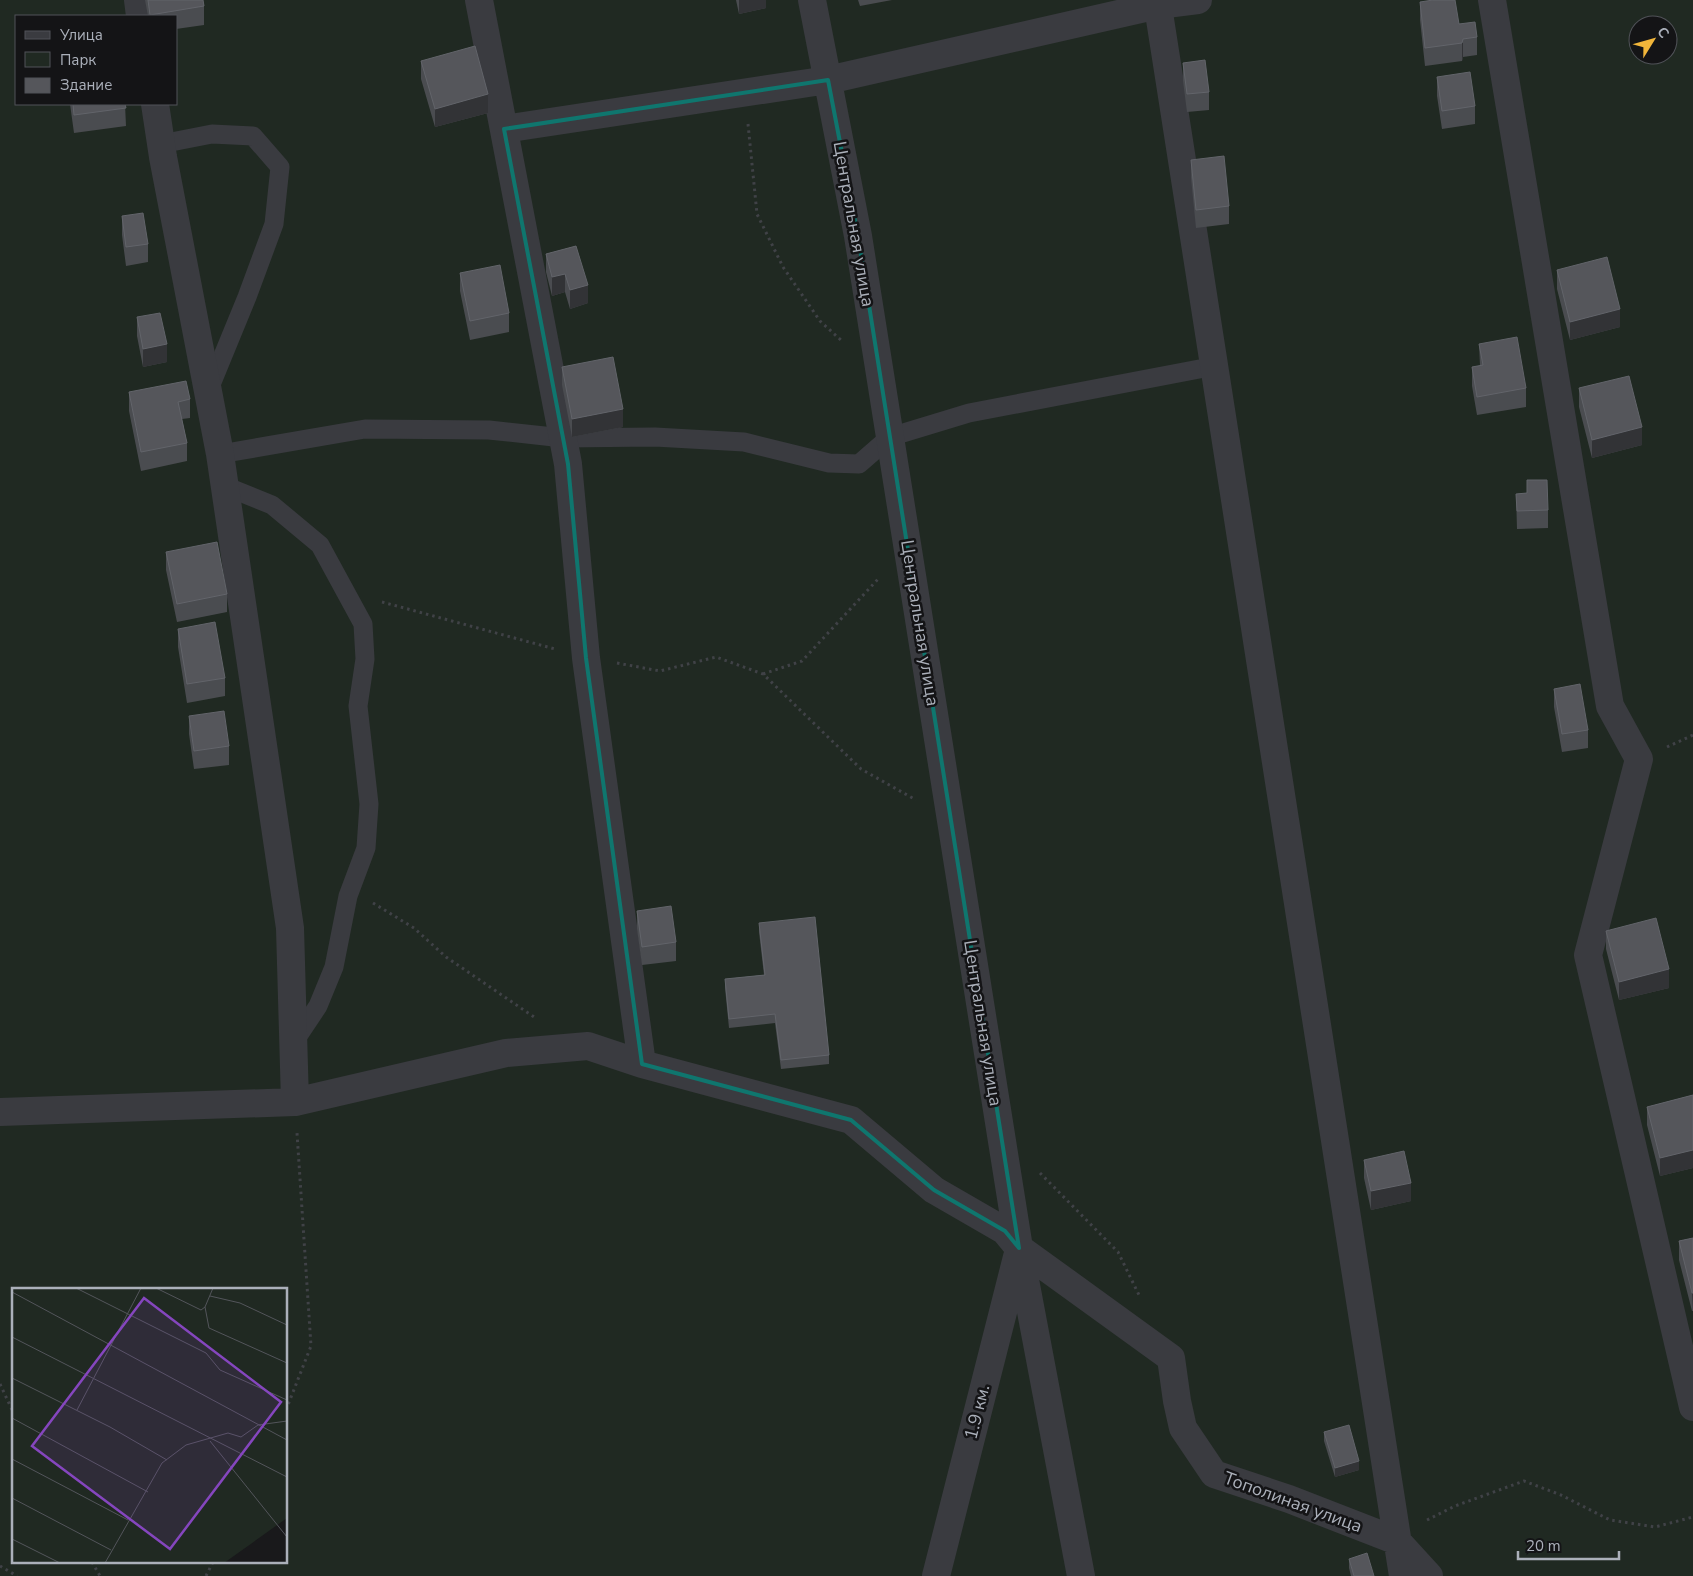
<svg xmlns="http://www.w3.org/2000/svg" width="1693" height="1576" viewBox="0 0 1693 1576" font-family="'Nunito Sans',sans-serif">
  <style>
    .green { fill: #202922; fill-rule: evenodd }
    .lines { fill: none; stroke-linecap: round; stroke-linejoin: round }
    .path { stroke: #404247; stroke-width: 3; stroke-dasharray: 2.5 4; stroke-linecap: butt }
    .service { stroke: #3a3b40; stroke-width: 19 }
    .minor { stroke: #3a3b40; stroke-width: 28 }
    .wall { fill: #4a4c50 }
    .shaded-wall { fill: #323336 }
    .building { fill: #55565b; stroke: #62646a }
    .marked { fill: none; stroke: #0f766e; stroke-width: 4; stroke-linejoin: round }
    .labels { text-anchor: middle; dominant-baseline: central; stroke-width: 5; stroke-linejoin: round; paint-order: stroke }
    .street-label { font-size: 18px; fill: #abb0ba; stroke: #141416 }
    .inset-road { fill: none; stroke: #53555b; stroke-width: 1 }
    .view { fill: #8546be; fill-opacity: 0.15; stroke: #8546be; stroke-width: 2.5 }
    .inset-edge { fill: none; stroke: #abb0ba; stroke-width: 2.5 }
  </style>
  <rect width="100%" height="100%" fill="#19191b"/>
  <!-- green -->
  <path class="green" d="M0 0H1693V1576H0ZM16 16H176V104H16ZM1638 25H1668V55H1638ZM14 1290H286V1562H14Z"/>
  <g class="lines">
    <!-- path -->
    <path class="path" d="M748 124 757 214 783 267 820 321 843 342
      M382 602 555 649
      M617 663 660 671 716 657 763 674 861 769 916 800
      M763 674 802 661 880 577
      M1667 747 1693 735
      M373 903 414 928 446 957 537 1019
      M1040 1173 1118 1252 1139 1295
      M0 1384 14 1414
      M286 1410 311 1346 297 1133
      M1427 1520 1455 1506 1524 1481 1561 1495 1610 1520 1655 1527 1693 1517
      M92 1562 100 1576
      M0 1566 17 1576
      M206 1576 213 1562"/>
    <!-- service -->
    <path class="service" d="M161 144 212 134 253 136 280 167 274 224 247 297 208 392
      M220 454 365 429 489 430 563 438 655 437 744 442 829 463 859 464 890 437 969 413 1215 366
      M225 486 272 505 320 545 363 624 365 659 358 706 369 804 366 848 348 896 334 967 318 1006 294 1042"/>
    <!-- minor -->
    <path class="minor" d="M138 0 140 16
      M479 0 568 464 586 658 642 1064
      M812 0 858 236 1019 1248 1081 1576
      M1157 0 1403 1576
      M1492 0 1610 706 1639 759 1588 955 1693 1407
      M155 104 163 157 220 454 290 928 295 1102
      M504 129 828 80 1158 5 1198 0
      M0 1112 295 1102 506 1053 588 1046 642 1064 851 1120 934 1190 1005 1231 1019 1248 1171 1358 1177 1401 1183 1428 1214 1474 1289 1499 1397 1541 1429 1576
      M936 1576 1017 1257"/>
  </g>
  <!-- wall -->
  <path class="wall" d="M145 0H203L204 6V25L176 29V16H148Z
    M736 0H766V8L739 14Z
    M858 0H892L860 6Z
    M1420 2 1459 24 1477 37V55L1463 57 1462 61 1425 66 1420 20Z
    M421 61 488 113 435 127 421 79Z
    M1183 63 1209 92V110L1187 112 1183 81Z
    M1437 77 1475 106V124L1442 129 1437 96Z
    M70 104H125L126 126 74 133Z
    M1191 160 1229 206V224L1196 228 1191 178Z
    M122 216 148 244V262L126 266 122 235Z
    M576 246 588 303 570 309 565 292 552 296 546 272V254Z
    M1557 270 1620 327 1570 340 1557 289Z
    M460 273 509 313V332L470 340 460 291Z
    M137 317 167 362 143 367 137 336Z
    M1479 344 1526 388V407L1477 415 1472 386V367L1480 366Z
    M562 367 623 427 572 437 562 385Z
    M1579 388 1642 445 1592 458 1579 407Z
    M129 392 190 399V418L182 419 187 443V461L141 471 129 411Z
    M1527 480 1548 510V528L1517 529 1516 494 1527 493Z
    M166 552 227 594V612L177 622 166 570Z
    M178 629 225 678V696L187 703 178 647Z
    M1554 689 1588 730V748L1562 752 1554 707Z
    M189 716 229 746V765L194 769 189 734Z
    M637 911 676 942V961L642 965 637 929Z
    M759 923 829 1055V1064L781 1069 775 1023 729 1028 725 988V979L764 975 759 932Z
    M1606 931 1669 988 1619 1000 1606 949Z
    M1693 1095V1168L1660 1176 1647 1125V1107Z
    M1364 1160 1411 1201 1371 1210 1364 1178Z
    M1693 1238V1311H1692L1679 1260V1241Z
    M1324 1432 1359 1470 1335 1477 1324 1441Z
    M1349 1559 1374 1576H1351L1349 1568Z"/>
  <!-- shaded-wall -->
  <path class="shaded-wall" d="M739 0H766V8L739 14Z
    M1463 39V57L1462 61V43Z
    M488 94V113L435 127V109Z
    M565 274V292L552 296V277Z
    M588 285V303L570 309V290Z
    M1620 309V327L1570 340V322Z
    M167 344V362L143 367V349Z
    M623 409V427L572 437V419Z
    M1642 427V445L1592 458V440Z
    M1669 969V988L1619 1000V982Z
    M1693 1150V1168L1660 1176V1158Z
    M1411 1183V1201L1371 1210V1191Z
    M1692 1293H1693L1692 1311Z
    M1359 1461V1470L1335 1477V1468Z"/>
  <!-- building -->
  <path class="building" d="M148 0H203L204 6 150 15Z
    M1433 0H1455L1459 24 1475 22 1477 37 1463 39 1462 43 1425 48 1420 2Z
    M475 46 488 94 435 109 421 61Z
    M1205 60 1209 92 1187 94 1183 63Z
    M1470 72 1475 106 1442 111 1437 77Z
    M73 104H125L126 108 74 115Z
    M1224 156 1229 206 1196 210 1191 160Z
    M143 213 148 244 126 247 122 216Z
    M576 246 588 285 570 290 565 274 552 277 546 254Z
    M1607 257 1620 309 1570 322 1557 270Z
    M500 265 509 313 470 321 460 273Z
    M160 313 167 344 143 349 137 317Z
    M1517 337 1526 388 1477 397 1472 367 1483 365 1479 344Z
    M613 357 623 409 572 419 562 367Z
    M1629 376 1642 427 1592 440 1579 388Z
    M186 381 190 399 178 402 187 443 141 452 129 392Z
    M1527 480H1547L1548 510 1517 511 1516 494 1527 493Z
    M217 542 227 594 177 604 166 552Z
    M215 622 225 678 187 684 178 629Z
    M1580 684 1588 730 1562 734 1554 689Z
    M224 711 229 746 194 751 189 716Z
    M671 906 676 942 642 947 637 911Z
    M815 917 829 1055 781 1060 775 1014 729 1019 725 979 765 975 759 923Z
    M1656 918 1669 969 1619 982 1606 931Z
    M1693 1095V1150L1660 1158 1647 1107Z
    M1404 1151 1411 1183 1371 1191 1364 1160Z
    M1693 1238V1293H1692L1679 1241Z
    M1349 1425 1359 1461 1335 1468 1324 1432Z
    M1367 1553 1374 1576H1354L1349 1559Z"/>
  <!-- marked area -->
  <path class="marked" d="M828 80 858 236 1019 1248 1005 1231 934 1190 851 1120 642 1064 586 658 568 464 504 129Z"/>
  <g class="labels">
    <!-- street labels -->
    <g class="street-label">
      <text transform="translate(854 224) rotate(80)">Центральная улица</text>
      <text transform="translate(920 623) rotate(81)">Центральная улица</text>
      <text transform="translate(983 1023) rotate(81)">Центральная улица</text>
      <text transform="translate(977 1412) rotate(-76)">1.9 км.</text>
      <text transform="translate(1293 1502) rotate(20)">Тополиная улица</text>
    </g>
  </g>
  <!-- overview -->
  <g transform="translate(12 1288)">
    <rect width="275" height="275" fill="#19191b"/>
    <path d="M0 0H275V230L212 275H0Z" fill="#202922"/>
    <path class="inset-road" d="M64 0 194 65 208 82 275 112M144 0 189 22 193 19 197 40 275 75M0 4 275 152M198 8 228 15 275 37M193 19 201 0M0 49 275 189M0 90 98 139 155 172M65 122 129 0M0 130 136 204M198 153 275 249M0 171 116 232M0 210 99 262M0 251 48 275M93 275 150 175 174 157 216 145 229 149 246 137 275 133"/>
    <path class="view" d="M132 10 269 114 158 261 20 158Z"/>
    <rect width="275" height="275" class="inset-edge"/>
  </g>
  <!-- legend -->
  <rect x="15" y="15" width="162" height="90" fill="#141416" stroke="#505258"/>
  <rect x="25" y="31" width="25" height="8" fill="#3a3b40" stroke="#505258"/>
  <text x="60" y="40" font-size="15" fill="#abb0ba">Улица</text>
  <rect x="25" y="52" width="25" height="15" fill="#202922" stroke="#505258"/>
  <text x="60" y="65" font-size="15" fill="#abb0ba">Парк</text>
  <rect x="25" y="78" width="25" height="15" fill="#55565b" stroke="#505258"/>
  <text x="60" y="90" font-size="15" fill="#abb0ba">Здание</text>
  <!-- north arrow -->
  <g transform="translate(1653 40) rotate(53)"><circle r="24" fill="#141416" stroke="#505258"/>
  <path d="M0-4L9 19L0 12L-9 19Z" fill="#f1b53a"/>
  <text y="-8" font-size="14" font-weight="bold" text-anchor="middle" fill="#abb0ba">С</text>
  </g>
  <!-- scale -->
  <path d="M1518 1551v8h101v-8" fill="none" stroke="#abb0ba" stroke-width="2.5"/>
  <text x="1526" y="1551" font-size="15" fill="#abb0ba" stroke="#141416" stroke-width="4" paint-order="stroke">20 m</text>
</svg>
